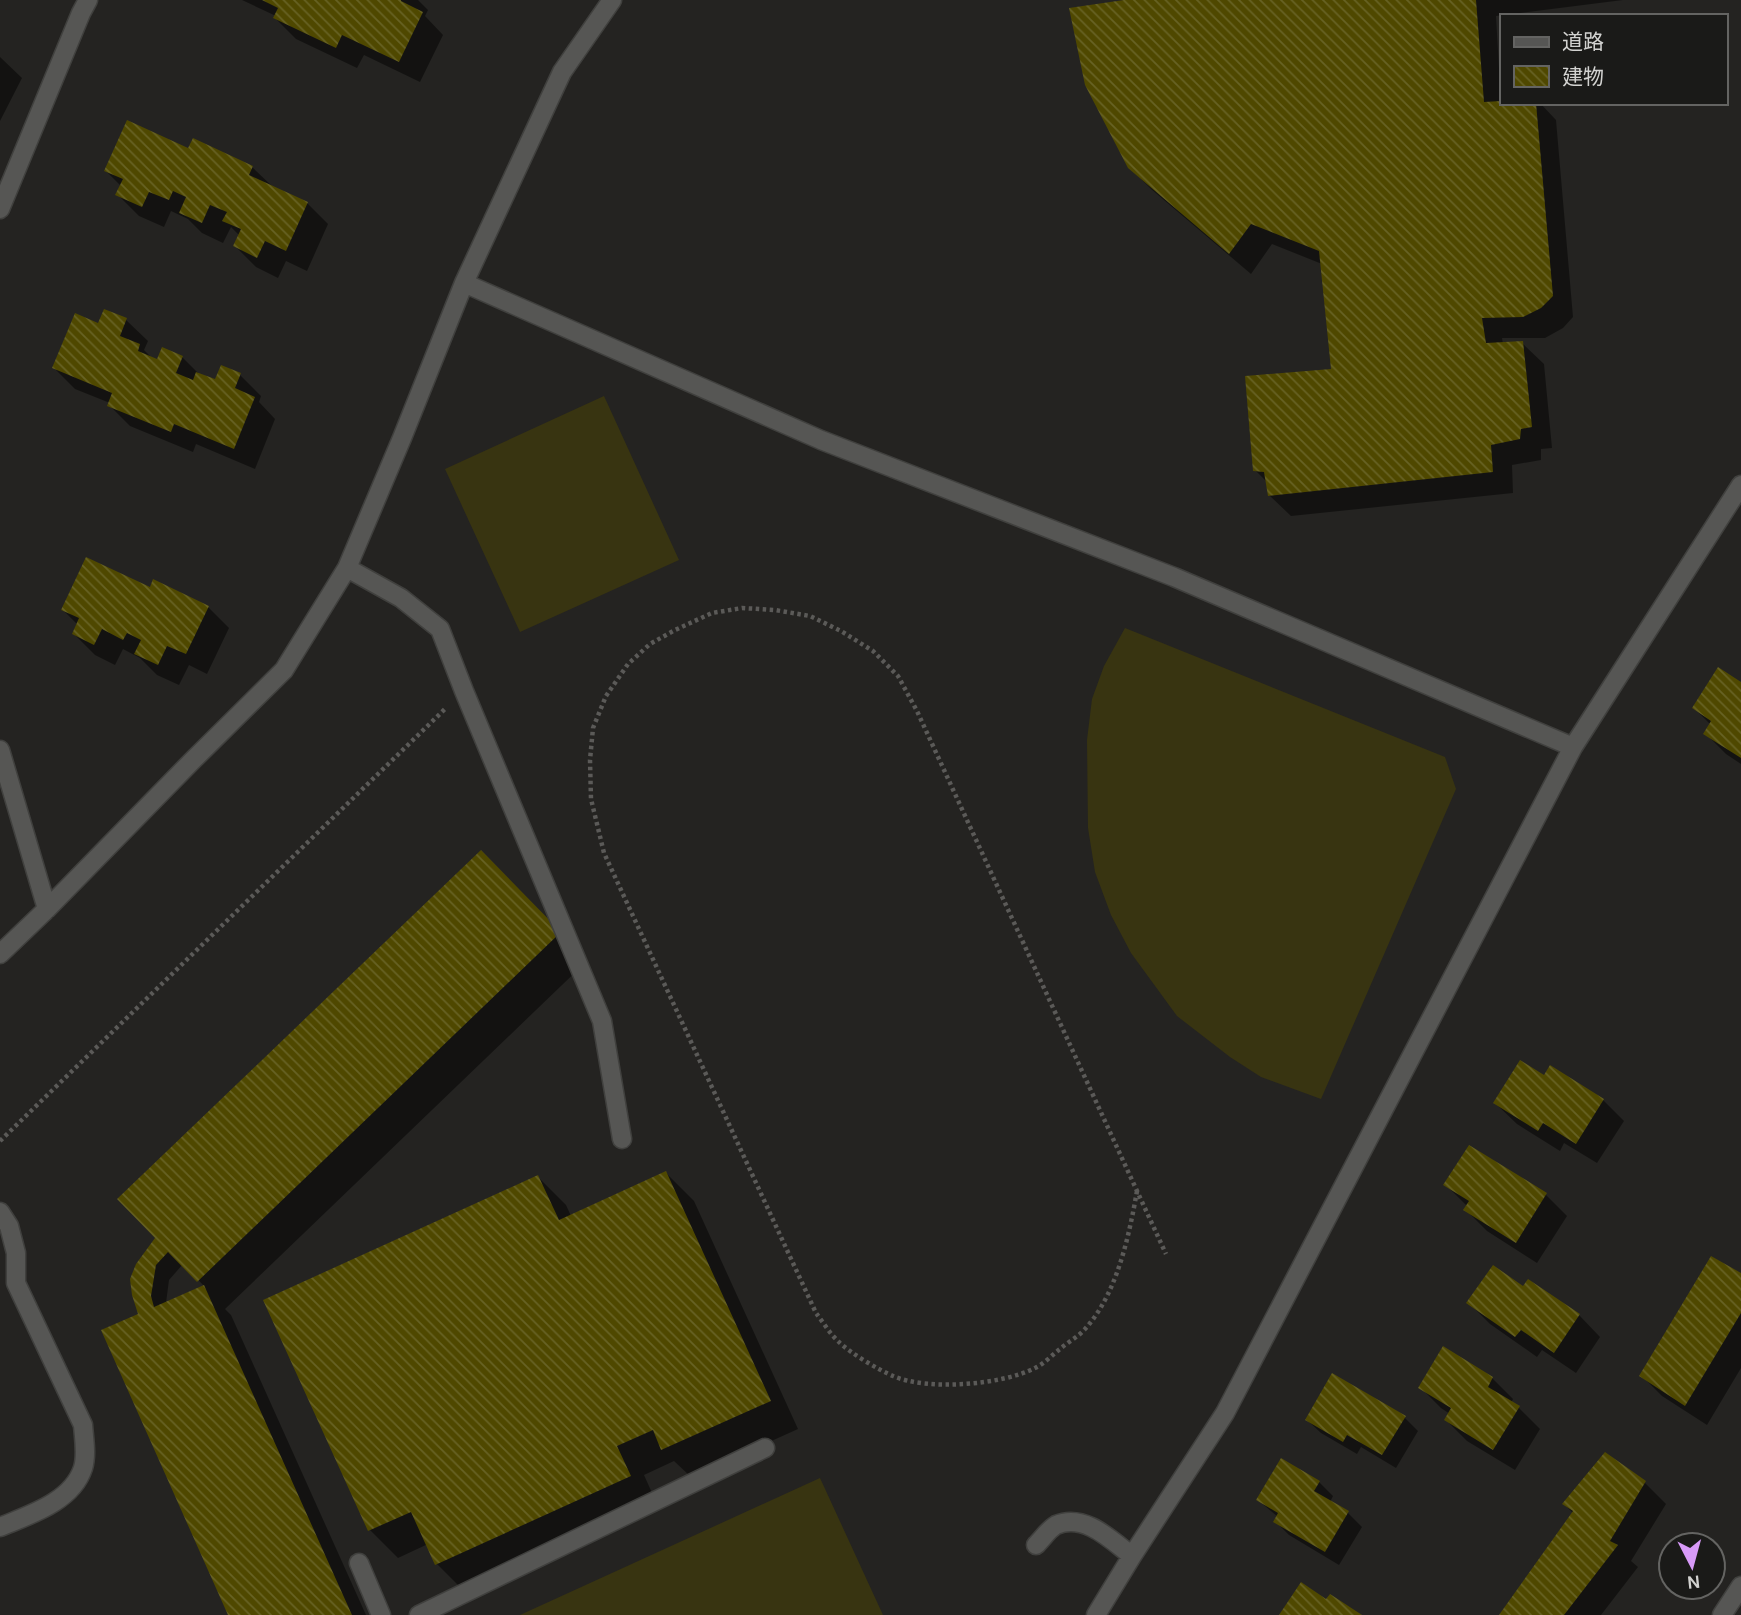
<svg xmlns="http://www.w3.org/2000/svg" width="1741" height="1615" viewBox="0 0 1741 1615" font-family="Karla,'Noto Sans JP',sans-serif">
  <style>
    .pitch { fill: #383411 }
    .shadow { fill: #0007; fill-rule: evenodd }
    .building { fill: url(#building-back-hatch) }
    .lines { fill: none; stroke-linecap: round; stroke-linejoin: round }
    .minor-casing { stroke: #40403e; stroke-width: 21 }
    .path { stroke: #5b5a58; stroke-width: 4.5; stroke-dasharray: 3.5 3.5; stroke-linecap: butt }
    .minor { stroke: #565654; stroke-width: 18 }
  </style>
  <defs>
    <pattern id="building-back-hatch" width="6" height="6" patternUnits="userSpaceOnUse" patternTransform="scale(1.75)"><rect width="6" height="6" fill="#4f4800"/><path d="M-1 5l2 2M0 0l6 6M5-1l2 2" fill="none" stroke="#676224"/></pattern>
  </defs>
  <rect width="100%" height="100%" fill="#242321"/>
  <!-- pitch -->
  <path class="pitch" d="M604 396 679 560 520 632 445 469Z
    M1125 628 1445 757 1456 789 1321 1099 1261 1077 1230 1057 1177 1016 1131 953 1111 915 1095 872 1088 828 1087 740 1092 699 1104 666Z
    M820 1478 883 1615H520Z"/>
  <!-- shadow -->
  <path class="shadow" d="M242 0H418L428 10 425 16 443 35 420 82 364 55 357 68 296 39 275 18 276 16Z
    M1137 0H1623L1496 16 1501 103H1540L1556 120 1573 317 1563 328 1545 338H1502L1503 344 1522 343 1544 364 1552 448 1541 449V460L1512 465 1513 493 1291 516 1269 495 1267 482 1255 470 1333 371 1322 264 1272 244 1251 274 1151 189 1129 167Z
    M0 57 22 78 0 121Z
    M189 150 252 167 273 187 307 203 328 224 307 271 286 261 278 278 256 267 235 246 240 236 231 227 223 243 202 233 188 219 171 211 164 227 139 216 118 195 121 186 106 171Z
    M105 311 126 320 148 341 144 350 153 359 158 361 182 357 199 374 216 382 240 375 261 396 259 402 275 419 255 469 196 444 193 452 130 426 109 405 110 403 75 389 54 368 99 326Z
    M151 590 208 607 229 628 207 674 189 665 179 685 157 675 140 658 123 649 115 665 95 655 74 634 78 625 63 610Z
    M1741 684V764L1726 754 1705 733 1711 725 1694 708Z
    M508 880 587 961 225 1309 231 1315 366 1615H230L132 1279ZM183 1264 204 1286 166 1303 169 1280Z
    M1545 1077 1603 1100 1624 1121 1597 1163 1564 1143 1560 1151 1517 1124 1495 1103Z
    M1470 1147 1546 1195 1567 1216 1537 1263 1487 1231 1466 1210 1468 1207 1446 1185Z
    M666 1173 694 1201 798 1429 691 1477 674 1461 644 1475 657 1504 465 1592 437 1564 428 1544 398 1558 370 1530 265 1301 538 1177 566 1205 571 1216Z
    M1741 1275V1368L1707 1425 1662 1396 1641 1375Z
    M1524 1288 1579 1315 1600 1337 1576 1373 1542 1350 1537 1357 1490 1324 1469 1303Z
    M1443 1349 1492 1378 1513 1399 1511 1403 1519 1408 1540 1429 1515 1470 1467 1441 1446 1420 1450 1414 1441 1408 1420 1387Z
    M1404 1417 1418 1431 1396 1468 1361 1447 1357 1454 1321 1433 1307 1420Z
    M1605 1454 1645 1483 1666 1504 1631 1561 1638 1567 1601 1615H1501L1573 1513 1564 1504Z
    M1319 1482 1333 1496 1330 1502 1348 1513 1362 1527 1339 1565 1289 1535 1275 1521 1278 1517 1258 1500Z"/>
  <!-- building -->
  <path class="building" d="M262 0H401V1L423 12 399 62 342 35 336 48 273 18 278 8Z
    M1124 0H1476L1484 102 1501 101V103H1536L1553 296 1541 308 1523 317 1482 318 1486 343 1523 341 1532 427 1521 429 1520 439 1491 445 1493 472 1268 496 1264 472 1253 471 1245 376 1331 369 1319 251 1251 224 1229 254 1128 168 1085 85 1069 8Z
    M127 120 188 148 193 138 253 166 249 175 308 202 286 251 265 241 257 258 233 246 241 229 222 221 227 212 210 205 202 223 179 213 186 197 173 191 169 200 149 192 142 207 115 195 123 179 104 171Z
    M104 309 127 318 120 336 140 344 138 351 157 359 162 347 183 356 176 373 193 380 196 372 215 379 221 365 241 373 235 388 255 397 234 449 174 424 171 432 107 406 112 393 52 368 75 313 98 323Z
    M86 557 150 587 153 579 209 606 186 654 167 646 158 665 134 654 141 640 127 633 123 640 102 629 94 645 72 634 79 618 61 610Z
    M1718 667 1741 682V758L1703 734 1711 721 1692 708Z
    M481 850 561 932 197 1282 168 1252 156 1265 151 1296 154 1307 204 1285 352 1615H228L101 1330 138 1314 132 1295 130 1279 136 1264 155 1238 117 1199Z
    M1520 1060 1544 1075 1550 1065 1604 1099 1576 1144 1543 1123 1538 1131 1493 1103Z
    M1469 1145 1547 1193 1516 1243 1463 1210 1469 1201 1443 1185Z
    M666 1171 771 1401 661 1450 653 1430 617 1446 631 1476 435 1565 411 1512 368 1531 263 1300 538 1175 559 1220Z
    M1711 1256 1741 1273V1313L1685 1406 1639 1376Z
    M1493 1265 1523 1286 1528 1279 1580 1314 1554 1353 1521 1330 1515 1337 1466 1303Z
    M1443 1346 1493 1377 1488 1387 1520 1406 1493 1450 1444 1420 1451 1408 1418 1388Z
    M1332 1373 1406 1416 1382 1455 1347 1435 1343 1442 1305 1420Z
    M1605 1452 1646 1481 1610 1541 1618 1545 1564 1615H1499L1573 1511 1562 1504Z
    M1281 1458 1320 1481 1314 1491 1349 1511 1325 1552 1273 1522 1278 1513 1256 1500Z
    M1301 1582 1326 1599 1330 1594 1362 1615H1279Z"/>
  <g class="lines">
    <defs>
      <path id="minor" d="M0 209 81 13 88 0
        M464 283 821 440 1174 577 1573 747
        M347 568 401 598 440 629 464 691 602 1021 622 1139
        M0 750 47 909
        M0 954 47 909 193 760 284 670 347 568 402 438 464 283 562 72 612 0
        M0 1212 9 1226 16 1253V1283L83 1425C84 1439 87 1455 83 1468 72 1502 29 1515 0 1527
        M1036 1545C1042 1539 1049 1529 1056 1525 1085 1513 1111 1540 1132 1556
        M359 1563 381 1615
        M419 1615 765 1448
        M1096 1615 1132 1556 1225 1413 1573 747 1741 485
        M1722 1615 1741 1586"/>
    </defs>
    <!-- minor casing -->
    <use href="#minor" class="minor-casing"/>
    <!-- path -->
    <path class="path" d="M0 1141 446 708
      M1137 1191C1129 1236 1117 1294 1085 1329 1078 1337 1068 1342 1060 1349 1052 1355 1044 1364 1035 1368 1002 1385 927 1391 893 1376 879 1370 850 1353 839 1342 830 1334 823 1322 816 1313L604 853 591 799 590 760 593 728 606 696 628 664 650 644 675 630 712 613 742 608 775 610 810 616 841 631 873 651 898 676 917 711 1137 1191 1166 1254"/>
    <!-- minor -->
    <use href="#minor" class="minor"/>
  </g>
  <!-- legend -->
  <rect x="1500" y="14" width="228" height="91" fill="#1a1a18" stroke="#646462" stroke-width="2"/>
  <rect x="1514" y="37" width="35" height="10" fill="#565654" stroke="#646462" stroke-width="2"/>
  <text x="1562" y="49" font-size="21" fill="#d2d2d0">道路</text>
  <rect x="1514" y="66" width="35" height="21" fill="url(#building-back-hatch)" stroke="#646462" stroke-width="2"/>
  <text x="1562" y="84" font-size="21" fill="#d2d2d0">建物</text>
  <!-- north arrow -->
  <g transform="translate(1692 1566) rotate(174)"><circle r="33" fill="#1a1a18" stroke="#646462" stroke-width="2"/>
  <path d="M0-5L12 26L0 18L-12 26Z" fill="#d89af8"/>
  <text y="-10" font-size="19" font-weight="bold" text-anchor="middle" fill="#d2d2d0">N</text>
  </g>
</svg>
